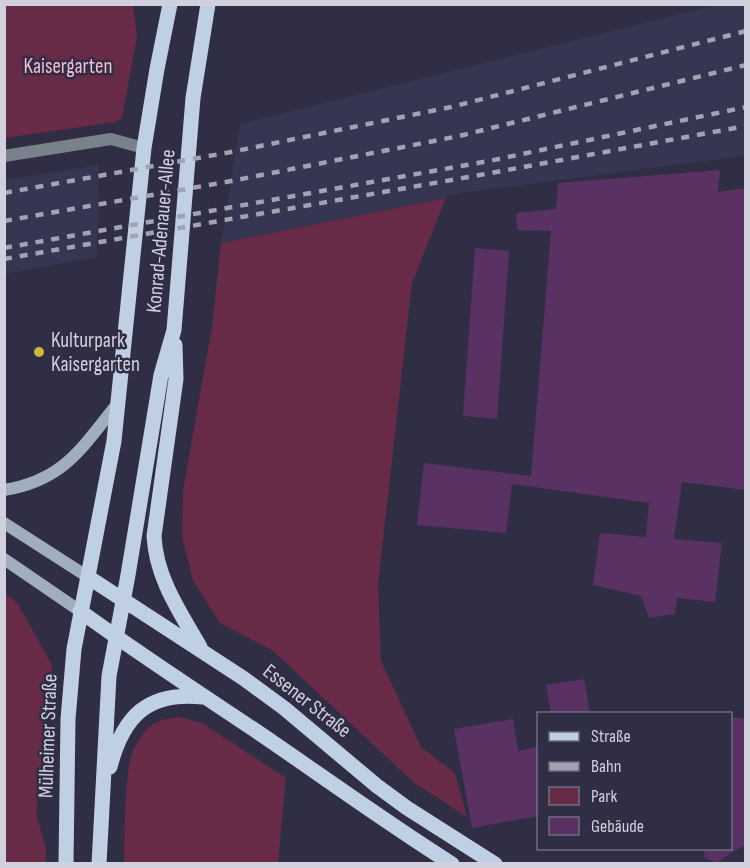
<svg xmlns="http://www.w3.org/2000/svg" width="750" height="868" viewBox="0 0 750 868" font-family="'Sofia Sans Condensed',sans-serif">
  <style>
    .built { fill: #373652 }
    .green { fill: #672b47 }
    .building { fill: #593162 }
    .lines { fill: none; stroke-linecap: round; stroke-linejoin: round }
    .minor { stroke: #79818a; stroke-width: 12 }
    .secondary { stroke: #a1aebd; stroke-width: 12 }
    .primary { stroke: #c0d0e4; stroke-width: 15 }
    .rail { stroke: #a2a2b2; stroke-width: 4.5; stroke-dasharray: 8 8; stroke-linecap: butt }
    .poi-dot { fill: #d5b535; stroke: #2f2e44; stroke-width: 2 }
    .labels { text-anchor: middle; dominant-baseline: central; stroke-width: 5; stroke-linejoin: round; paint-order: stroke }
    .park-label { font-size: 21px; fill: #f7bbd3; stroke: #2f2e44 }
    .street-label { font-size: 21px; fill: #d0d0de; stroke: #2f2e44 }
    .poi-label { font-size: 21px; fill: #d0d0de; stroke: #2f2e44; text-anchor: start }
  </style>
  <rect width="100%" height="100%" fill="#2f2e44"/>
  <!-- built -->
  <path class="built" d="M720 4 745 5V155L720 159 446 195V198L221 243 240 124Z
    M99 165 97 257 5 274V180Z"/>
  <!-- green -->
  <path class="green" d="M4 5H133L137 37 122 118 116 122 5 138Z
    M446 198 412 283 378 585 381 661 421 747 455 773 467 817 413 782 272 650 220 623 193 581 182 536 183 491 212 326 221 243Z
    M5 594 17 602 52 665 36 813 46 849V863H5Z
    M180 717 202 723 286 778 278 863H124C125 838 124 771 133 751 137 741 144 730 153 724 161 719 171 718 180 717Z"/>
  <!-- building -->
  <path class="building" d="M720 170 718 192 746 188V490L682 482 674 539 722 543 715 602 677 598 675 614 649 618 641 596 593 585 600 533 646 537 649 503 512 484 506 533 417 525 424 463 531 476 551 231 517 230 516 213 556 209 558 183Z
    M475 248 509 251 497 419 463 416Z
    M584 679 590 714H551L546 685Z
    M730 717 746 719V844L716 863 704 857 705 848H730Z
    M513 719 518 751 538 747V816L472 828 454 729Z"/>
  <g class="lines">
    <!-- minor -->
    <path class="minor" d="M4 156 111 139 144 148"/>
    <!-- secondary -->
    <path class="secondary" d="M4 490C65 480 82 447 118 403
      M4 523 88 577
      M4 559 80 611"/>
    <!-- primary -->
    <path class="primary" d="M175 345 176 379 154 536C156 578 180 612 200 647
      M88 577 243 678 284 708 377 786 407 808 495 864
      M80 611C139 654 201 694 262 735 325 778 387 823 452 864
      M110 767C123 716 148 691 203 697
      M66 864 68 719 74 649 114 441 144 148 157 69 170 4
      M99 864 109 676 128 575 161 375 174 330 193 98 208 4"/>
    <!-- rail -->
    <path class="rail" d="M4 193 231 152 451 107 746 31
      M4 221 226 182 459 136 746 65
      M4 248 489 161 746 107
      M4 259 491 173 746 126"/>
  </g>
  <!-- markers -->
  <circle class="poi-dot" cx="39" cy="352" r="6"/>
  <g class="labels">
    <!-- park labels -->
    <g class="park-label">
      <text x="68" y="66">Kaisergarten</text>
    </g>
    <!-- street labels -->
    <g class="street-label">
      <text transform="translate(161 231) rotate(-85)">Konrad-Adenauer-Allee</text>
      <text transform="translate(307 701) rotate(38)">Essener Straße</text>
      <text transform="translate(48 736) rotate(-88)">Mülheimer Straße</text>
    </g>
    <!-- poi labels -->
    <g class="poi-label">
      <text x="51" y="340">Kulturpark<tspan x="51" dy="24">Kaisergarten</tspan></text>
    </g>
  </g>
  <!-- border -->
  <rect width="750" height="868" fill="none" stroke="#d0d0de" stroke-width="12"/>
  <!-- legend -->
  <rect x="537" y="712" width="195" height="138" fill="#2f2e44" stroke="#6f6f82" stroke-width="1.5"/>
  <rect x="549" y="732" width="30" height="9" fill="#c0d0e4" stroke="#6f6f82" stroke-width="1.5"/>
  <text x="591" y="742" font-size="18" fill="#d0d0de">Straße</text>
  <rect x="549" y="762" width="30" height="9" fill="#a2a2b2" stroke="#6f6f82" stroke-width="1.5"/>
  <text x="591" y="772" font-size="18" fill="#d0d0de">Bahn</text>
  <rect x="549" y="787" width="30" height="18" fill="#672b47" stroke="#6f6f82" stroke-width="1.5"/>
  <text x="591" y="802" font-size="18" fill="#d0d0de">Park</text>
  <rect x="549" y="817" width="30" height="18" fill="#593162" stroke="#6f6f82" stroke-width="1.5"/>
  <text x="591" y="832" font-size="18" fill="#d0d0de">Gebäude</text>
</svg>
